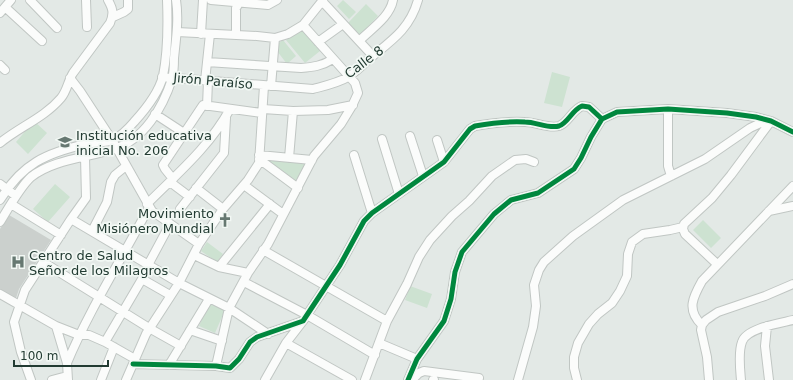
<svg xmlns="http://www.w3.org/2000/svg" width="793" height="380" viewBox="0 0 793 380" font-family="'DejaVu Sans',sans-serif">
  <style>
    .green { fill: #cde2d1 }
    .building { fill: #cbd0cd }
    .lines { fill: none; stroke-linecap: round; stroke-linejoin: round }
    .minor-casing { stroke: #c0c6c3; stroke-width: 10 }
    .minor { stroke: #fbfcfb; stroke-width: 8 }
    .cycleway-casing { stroke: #f2f8f4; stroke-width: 8 }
    .cycleway { stroke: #00873e; stroke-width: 5 }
    .labels { text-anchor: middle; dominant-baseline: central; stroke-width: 3.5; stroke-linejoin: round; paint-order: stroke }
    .street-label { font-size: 13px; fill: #223b32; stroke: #f2f8f4 }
    .poi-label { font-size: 13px; fill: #223b32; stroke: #f2f8f4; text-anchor: start }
  </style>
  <rect width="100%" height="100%" fill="#e3e9e6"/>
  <!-- green -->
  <path class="green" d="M343 0 356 12 349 19 337 6Z
    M366 4 378 16 360 35 348 23Z
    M301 28 320 51 305 63 286 40Z
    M283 40 296 56 287 64 274 47Z
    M552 72 570 77 562 107 544 103Z
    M34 121 47 133 28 154 16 142Z
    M267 158 306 162 307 164 296 183 266 160Z
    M55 184 70 197 48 222 33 209Z
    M703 220 721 238 711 248 693 230Z
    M207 242 223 254 217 262 201 251Z
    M410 286 432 294 427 308 405 300Z
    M209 304 225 310 215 333 199 326Z"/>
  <!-- building -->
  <path class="building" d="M9 215 51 240 19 289 15 301 0 292V229Z"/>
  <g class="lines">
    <defs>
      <path id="minor" d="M30 0 57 28
        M86 0 87 27
        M211 0 268 5 277 0
        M322 1 373 56
        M5 7 42 41
        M0 13 11 0
        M113 17 124 12 128 9V0
        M177 32 257 36 275 38 288 34 303 25 323 0
        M201 34 203 0
        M236 35V8L241 0
        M359 41C371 29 390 17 393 0
        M318 42 343 24
        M207 62 301 68C313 67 322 66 333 59
        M0 65 5 70
        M162 77 313 89C324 86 338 83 348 77 356 72 363 65 369 59 391 41 410 29 418 0
        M70 78 80 91 112 140 152 211 199 244
        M205 81 210 34
        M271 86 275 38
        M207 106 208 81
        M263 109 293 111 328 110 353 105
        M668 109V166L671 176
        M155 114 184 133
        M410 136 423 176
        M382 139 399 194
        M437 140 444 162
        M0 143C19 127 44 118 61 98 67 91 68 81 73 73L110 23C114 13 113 9 108 0
        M259 155 312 160
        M354 155 372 213
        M289 158 293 111
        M259 159 298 188
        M173 179 165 169 163 165 203 105 262 113
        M170 182 190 197
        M0 184 16 196
        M244 185 283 214
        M196 188 223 209
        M0 200C22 164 46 153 86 144 94 142 105 143 113 140 121 136 128 129 134 122 145 110 159 92 163 76 168 51 168 25 167 0
        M11 204 61 235
        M147 204C177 174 210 146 230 109
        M180 209 224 153 226 118
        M769 211 793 206
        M71 219 179 283 229 308 268 334
        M0 222C8 209 20 187 31 177 54 159 87 158 114 149 144 140 163 107 172 79 174 72 174 64 174 58 176 39 179 19 176 0
        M92 231 107 202 111 182 115 175 126 166
        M263 250 387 321
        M194 255 219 267 248 273
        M43 262 149 328 181 346
        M717 264 685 234 683 229 684 224 712 198 731 175 771 121
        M148 265 170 224
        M219 267 270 204
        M244 282 307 315 375 355
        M0 294 56 326 79 335H89L105 342 135 359
        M702 325C686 310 693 297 702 281L793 186
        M56 326 67 363 68 380
        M767 326 765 346 769 380
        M190 330 222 341
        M105 342 142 279 170 295
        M286 343 352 380
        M379 343 417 359
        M67 363C90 308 122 259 149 207
        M133 364 216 366 230 368 239 359 250 342 257 337 303 321 340 265 364 221 372 213 444 162 470 129 475 126C492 123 509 121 525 122 536 122 549 129 559 126 568 123 572 110 582 106L589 107 602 119
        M169 365 209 299
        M216 366 229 308 248 273 268 244 314 156 341 124 352 106 358 93 355 83 303 25
        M31 380 21 352 14 322 25 290 71 219 86 198 85 157
        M52 380 67 376
        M101 380 114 347
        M126 380 146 334 179 283 199 244 223 209 248 180 259 163 264 86
        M265 380 286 343 303 321
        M365 380 387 321 407 284 419 257 430 240 452 216 469 201 492 176 515 160 526 159 534 162
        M408 380 417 359 444 321 451 299 455 272 462 252 494 214 511 200 538 193 574 169 581 158 591 137 602 119 617 112 668 109 727 113 756 117 771 121 793 132
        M412 380 419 373 424 371 479 378
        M433 380H434
        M518 380 533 327 536 306 534 285 539 270 544 262 573 236 623 200 705 159 750 128 767 120
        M577 380 574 368V357L578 343 589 324 598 314 612 303 620 291 627 276 628 254 632 242 643 234 670 230 683 227
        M709 380 707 357 701 330 702 325 706 320 718 312 765 296 793 284
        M741 380C740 369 738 352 742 342 746 328 781 323 793 320"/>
    </defs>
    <!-- minor casing -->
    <use href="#minor" class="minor-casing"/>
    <!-- minor -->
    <use href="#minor" class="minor"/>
    <defs>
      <path id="cycleway" d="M133 364 216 366 230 368 239 359 250 342 257 337 303 321 340 265 364 221 372 213 444 162 470 129 475 126C492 123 509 121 525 122 536 122 549 129 559 126 568 123 572 110 582 106L589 107 602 119
        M408 380 417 359 444 321 451 299 455 272 462 252 494 214 511 200 538 193 574 169 581 158 591 137 602 119 617 112 668 109 727 113 756 117 771 121 793 132"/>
    </defs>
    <!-- cycleway casing -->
    <use href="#cycleway" class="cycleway-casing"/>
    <!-- cycleway -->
    <use href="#cycleway" class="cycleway"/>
  </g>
  <!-- icons -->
  <defs>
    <symbol id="school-bare" viewBox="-9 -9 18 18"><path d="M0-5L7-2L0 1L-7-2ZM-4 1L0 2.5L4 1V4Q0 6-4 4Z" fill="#667871" stroke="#f2f8f4" stroke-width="2.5" paint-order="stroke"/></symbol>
    <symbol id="church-bare" viewBox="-9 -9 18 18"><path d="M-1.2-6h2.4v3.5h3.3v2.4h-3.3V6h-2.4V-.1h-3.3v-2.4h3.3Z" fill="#667871" stroke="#f2f8f4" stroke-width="2.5" paint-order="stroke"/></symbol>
    <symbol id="hospital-bare" viewBox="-9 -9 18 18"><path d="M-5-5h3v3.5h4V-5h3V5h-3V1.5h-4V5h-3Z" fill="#667871" stroke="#f2f8f4" stroke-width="2.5" paint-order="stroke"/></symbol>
  </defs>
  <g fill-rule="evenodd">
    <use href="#school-bare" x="55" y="132" width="20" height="20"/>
    <use href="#church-bare" x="215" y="210" width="20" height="20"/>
    <use href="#hospital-bare" x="8" y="252" width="20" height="20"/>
  </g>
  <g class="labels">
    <!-- street labels -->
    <g class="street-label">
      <text transform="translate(364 62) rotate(-37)">Calle 8</text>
      <text transform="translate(213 81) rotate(5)">Jirón Paraíso</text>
    </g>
    <!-- poi labels -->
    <g class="poi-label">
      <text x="76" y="135">Institución educativa<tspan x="76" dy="15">inicial No. 206</tspan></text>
      <text x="214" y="213" text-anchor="end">Movimiento<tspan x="214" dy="15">Misiónero Mundial</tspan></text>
      <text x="29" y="255">Centro de Salud<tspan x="29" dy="15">Señor de los Milagros</tspan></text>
    </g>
  </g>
  <!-- scale -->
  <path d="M14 360v6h94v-6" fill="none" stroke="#223b32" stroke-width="2"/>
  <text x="20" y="360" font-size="12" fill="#223b32" stroke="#f2f8f4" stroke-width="3" paint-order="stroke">100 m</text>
</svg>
